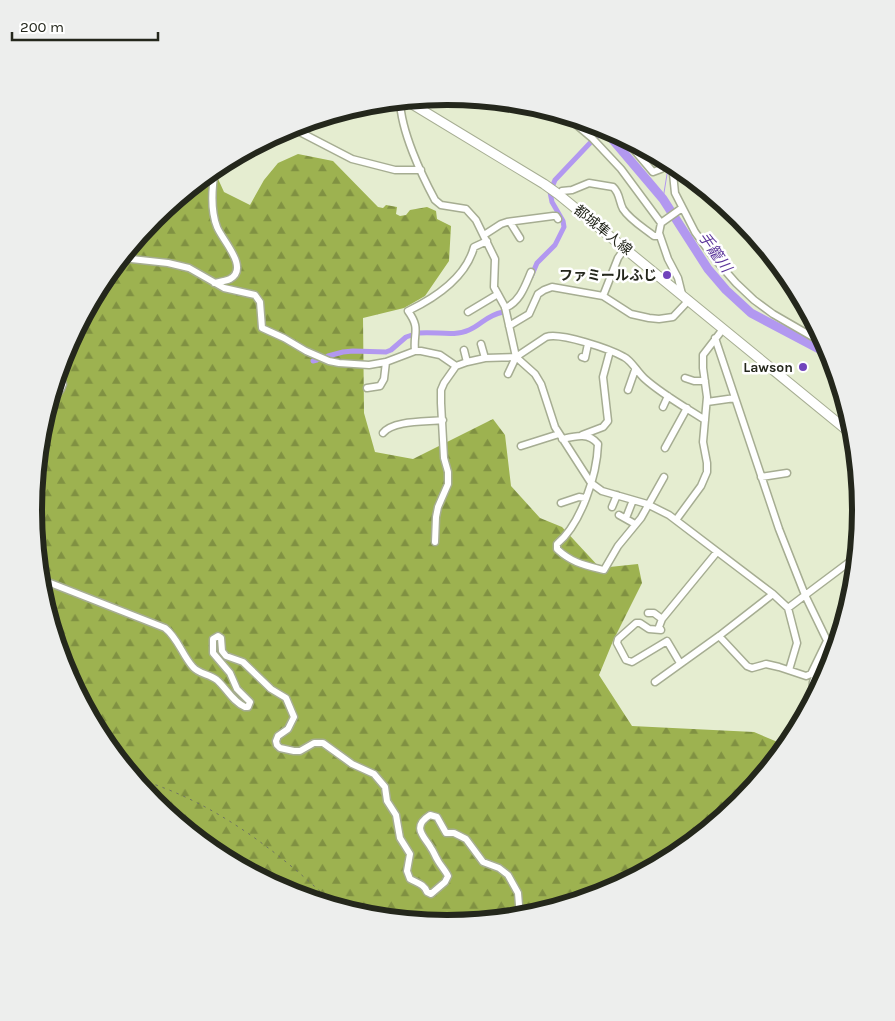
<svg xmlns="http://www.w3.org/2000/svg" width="895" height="1021" viewBox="0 0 895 1021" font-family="Karla,'Noto Sans JP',sans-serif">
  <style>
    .forest { fill: url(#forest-firs) }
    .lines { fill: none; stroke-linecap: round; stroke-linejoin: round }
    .stream { stroke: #b298f0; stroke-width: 1 }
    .canal { stroke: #b298f0; stroke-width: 5 }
    .river { stroke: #b298f0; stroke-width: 9 }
    .minor-casing { stroke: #a6ad92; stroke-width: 9 }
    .major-casing { stroke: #a6ad92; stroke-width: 11 }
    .minor { stroke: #fff; stroke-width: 6 }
    .major { stroke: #fff; stroke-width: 9 }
    .rail { stroke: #6f7462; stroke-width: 1; stroke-dasharray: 2.5 5; stroke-linecap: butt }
    .poi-dot { fill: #7144bc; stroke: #fff; stroke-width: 2 }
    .labels { text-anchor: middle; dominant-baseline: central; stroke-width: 5; stroke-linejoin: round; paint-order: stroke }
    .street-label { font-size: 14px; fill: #24271c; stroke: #fff }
    .poi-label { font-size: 14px; font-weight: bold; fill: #24271c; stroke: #fff; text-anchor: end }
    .water-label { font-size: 15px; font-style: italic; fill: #5b359a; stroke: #fff }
    .rim { fill: none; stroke: #24271c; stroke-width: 6 }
  </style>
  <defs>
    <pattern id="forest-firs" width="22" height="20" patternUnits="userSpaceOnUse" patternTransform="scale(1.25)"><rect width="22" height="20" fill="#9db250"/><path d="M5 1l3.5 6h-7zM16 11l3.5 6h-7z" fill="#809142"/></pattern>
  </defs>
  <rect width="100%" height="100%" fill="#e5edd0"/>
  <!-- forest -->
  <path class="forest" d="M298 154 333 161 378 207 383 208 386 205 397 207 396 214 400 216 406 215 410 210 427 207 436 211 437 219 451 226 449 261 425 296 404 308 363 318 364 413 375 452 413 459 493 419 505 435 511 486 540 518 562 527 600 568 638 564 642 583 613 641 599 675 632 726 754 732 787 746 740 803 677 855 606 893 528 916 447 924 367 916 289 893 217 854 155 803 103 740 65 669 42 591 34 510 42 430 65 352 104 280 155 218 200 181 206 183 208 175 214 170 224 192 250 205 264 180 278 163Z"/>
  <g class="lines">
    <!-- stream -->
    <path class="stream" d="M663 199 669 162"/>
    <!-- canal -->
    <path class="canal" d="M596 137 607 131
      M531 277 537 263 555 245 564 227 563 221 552 202 550 192 555 180 591 142
      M419 333C435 331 454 337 469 330 483 324 485 316 503 312
      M328 356 343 352 353 351 386 352 391 350 406 337 415 334
      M313 361 317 360"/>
    <!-- river -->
    <path class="river" d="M602 127 663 199 708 269 726 290 751 313 821 350 833 362"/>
    <defs>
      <path id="minor" d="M400 101C401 131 421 174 435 200L441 205 466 209 476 220 495 259 494 287 505 307 516 357 535 374 541 384 555 427 591 483 602 491 647 504 669 515 773 594 788 608 852 560 857 554
        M566 116 592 138 621 169 661 223
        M294 127 296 130 352 159 395 170H421
        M624 138 653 172 661 169 664 160
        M672 164 675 193 695 232 714 258 736 283 754 300 773 314 825 344
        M559 195 562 191 572 190 589 183 613 187C620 193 619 202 623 209 630 220 644 228 654 236H659
        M682 208 661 223 659 233 668 259 678 278 682 294
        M510 222 520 238
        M484 235 501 224 507 222 553 216H556L558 219
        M122 258 168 263 189 268 224 288 255 295 260 302 262 328 284 338 306 351 329 361 339 363 369 365 386 362 415 351H421L440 355 456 366
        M214 283C219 282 226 281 230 279 250 268 222 240 217 227 210 209 212 188 215 169
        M603 296 618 258 625 248
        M505 308C520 302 525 286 531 272
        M468 312 498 294
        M509 326 529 314 538 294 544 290 552 287 603 296 631 314 649 318 659 319 673 317 689 300
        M715 338 779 529 805 595 834 655
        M481 344 485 358
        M464 350 467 362
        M415 351C413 332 421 329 408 311 435 298 466 277 474 247L487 241
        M582 357 585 358 588 344
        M508 374 516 357 546 337C560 332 610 349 624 357 632 361 637 372 645 379 663 395 685 407 705 420
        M685 378 694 381H705
        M367 388 380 386 384 379 386 362
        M628 390 635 370
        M52 395C59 394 61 390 63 384L58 376
        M707 402 735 398
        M663 407 668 396
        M383 433C393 420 427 422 443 420
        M582 435 603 427 608 421 603 377 610 351
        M562 439C575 436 589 432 598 444 597 475 581 524 557 544V549C572 563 584 565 604 570L618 546 641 518 664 477
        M521 446 559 434
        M665 448 687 408
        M761 477 787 473
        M561 503 579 497 585 498
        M612 507 617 495
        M619 515 635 524
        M626 518 633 500
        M676 520 701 486 707 472V463L703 442 707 397 703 368V355L723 329
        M435 542 436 517 438 507 448 484V472L444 458 441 403V390L444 383 456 366 467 362 485 358 516 357
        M40 579 165 628C178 638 182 655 193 667 199 674 209 674 217 680 226 688 233 702 245 707H248L250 702 237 689 230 673 213 653V639L218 636 221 638 222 651 226 656 243 662 271 689 286 698 294 717 288 729 278 736 276 741 277 745 280 748 294 751H300L314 743H323L352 764 374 774 385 787 387 801 396 815 400 838 410 854 407 871 410 879C417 883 424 884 427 892L431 894 445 882 448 876C445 870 440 865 437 859 435 856 434 852 431 848 424 836 411 827 430 815L437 817 446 833H454L466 839 483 862 499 868 508 875 518 893 520 917
        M788 608 797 643 789 670
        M648 613H654L662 619
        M719 636 747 666 752 668 766 664 779 667 806 676 811 674 827 641
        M680 663 667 641 632 662 626 660 617 643 618 639 636 623H640L649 629 661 630 659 627 662 619 717 552
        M655 682 719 636 773 594
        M811 703 813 682 820 663"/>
      <path id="major" d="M407 101 544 184 558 194 854 436"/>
    </defs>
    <!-- minor casing -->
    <use href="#minor" class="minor-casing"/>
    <!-- major casing -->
    <use href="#major" class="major-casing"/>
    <!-- minor -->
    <use href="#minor" class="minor"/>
    <!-- major -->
    <use href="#major" class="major"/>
    <!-- rail -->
    <path class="rail" d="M134 778C213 800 279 852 338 908"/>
  </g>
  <!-- markers -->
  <g class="poi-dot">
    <circle cx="667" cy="275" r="5"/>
    <circle cx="803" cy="367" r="5"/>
  </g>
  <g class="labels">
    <!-- street labels -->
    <g class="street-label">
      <text transform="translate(603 230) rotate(39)">都城隼人線</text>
    </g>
    <!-- poi labels -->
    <g class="poi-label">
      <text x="657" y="275">ファミールふじ</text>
      <text x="793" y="367">Lawson</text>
    </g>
    <!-- water labels -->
    <g class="water-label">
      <text transform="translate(715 252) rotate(55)">手籠川</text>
    </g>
  </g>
  <!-- crop -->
  <path d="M0 0H895V1021H0ZM42 510a405 405 0 1 1 810 0a405 405 0 1 1-810 0Z" fill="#edeeed" fill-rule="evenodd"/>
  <path class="rim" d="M42 510a405 405 0 1 1 810 0a405 405 0 1 1-810 0Z"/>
  <!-- scale -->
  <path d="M12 32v8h146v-8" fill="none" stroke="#24271c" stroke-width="2.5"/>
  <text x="20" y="32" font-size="15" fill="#24271c" stroke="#ffffff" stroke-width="4" paint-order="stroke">200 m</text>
</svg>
